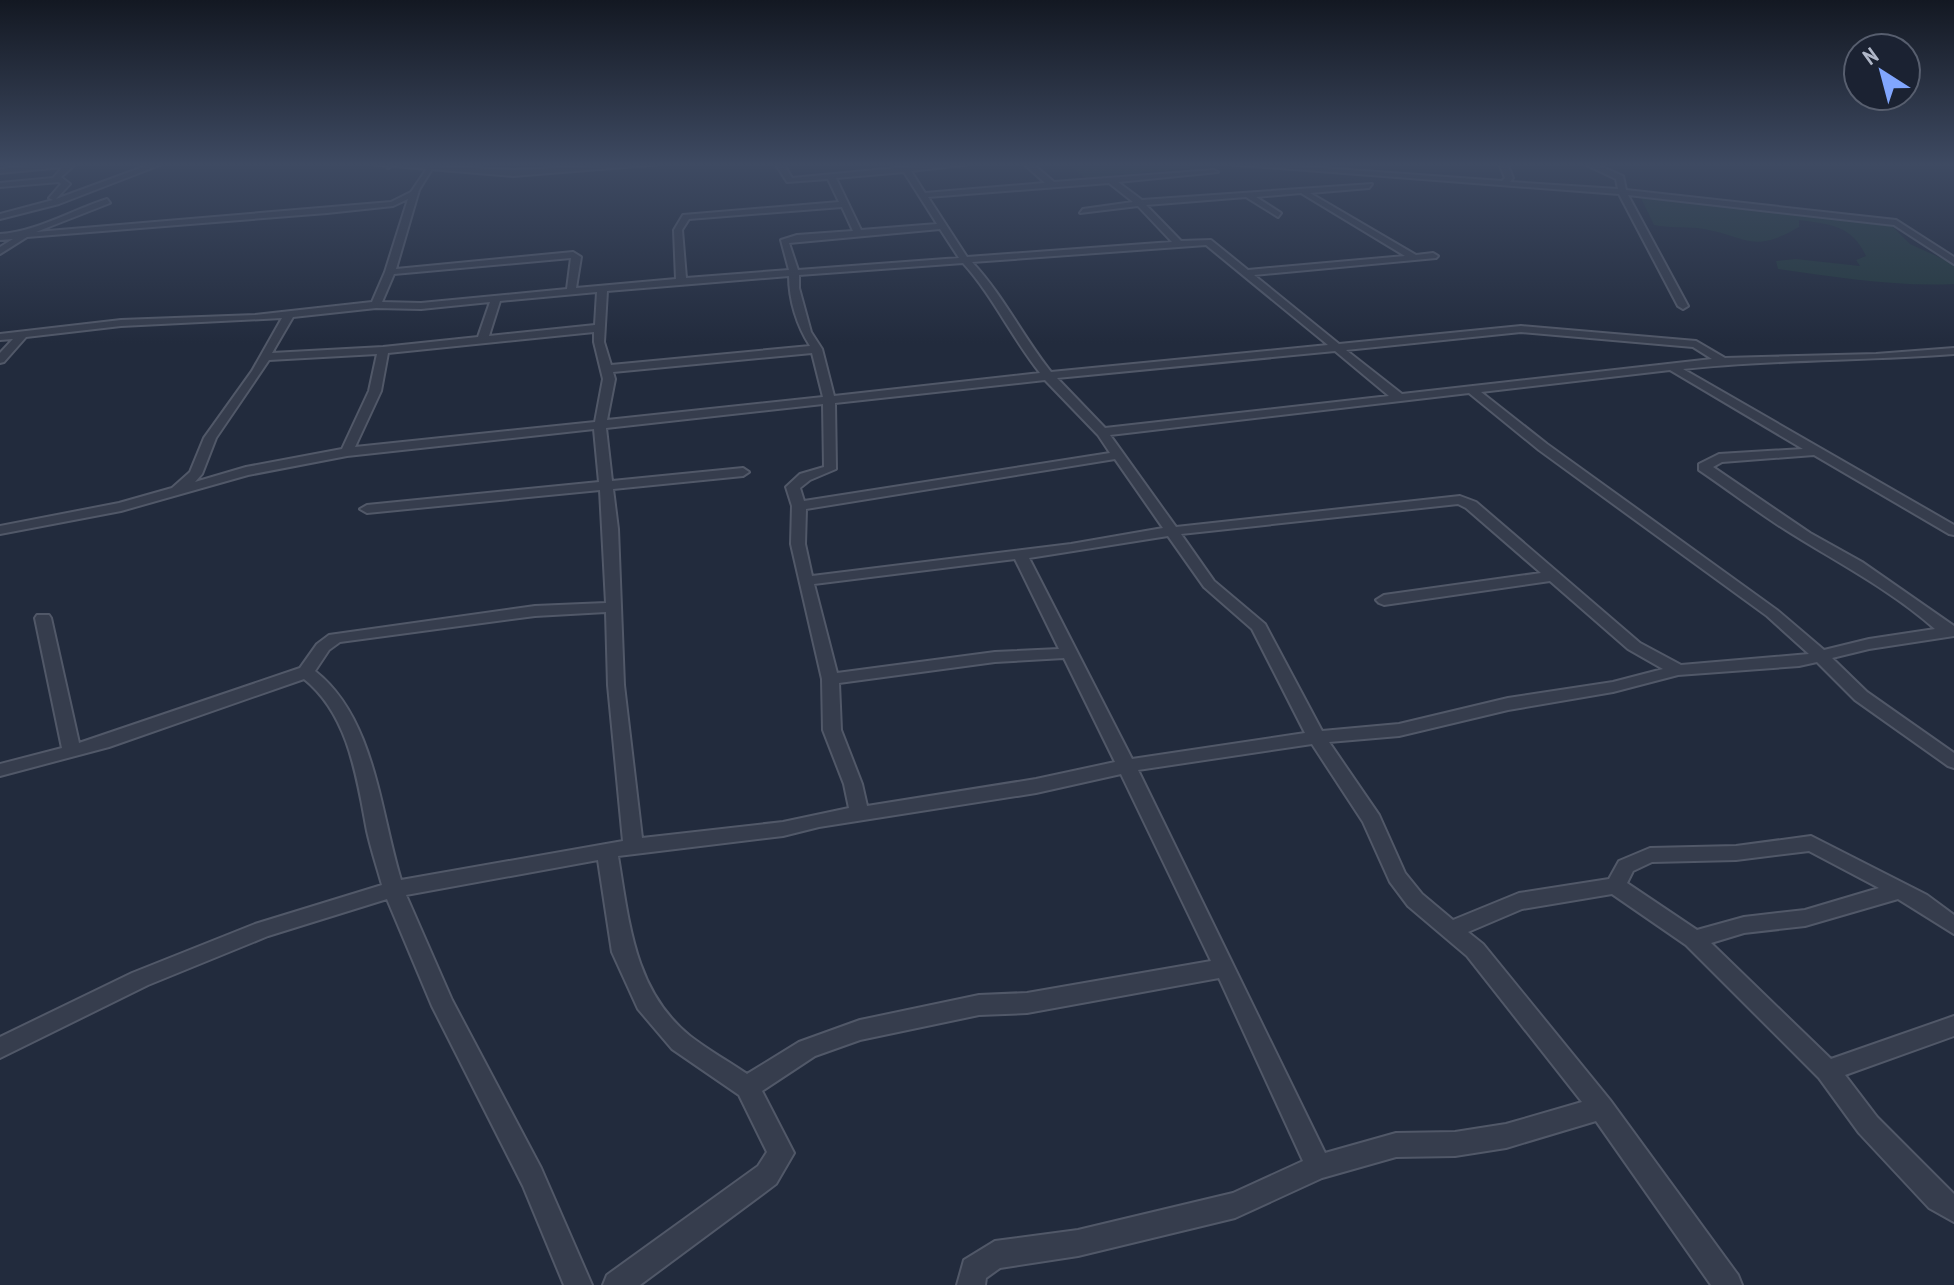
<svg xmlns="http://www.w3.org/2000/svg" width="1954" height="1285" viewBox="0 0 1954 1285" font-family="'PT Sans Narrow',sans-serif">
  <style>
    .green { fill: #24393e }
    .lines { fill: none; stroke-linecap: round; stroke-linejoin: round }
    .minor-casing { stroke: #515868; stroke-width: 4 }
    .tertiary-casing { stroke: #515868; stroke-width: 4 }
    .minor { fill: #363d4d; fill-rule: evenodd }
    .tertiary { fill: #363d4d; fill-rule: evenodd }
  </style>
  <rect width="100%" height="100%" fill="#222b3d"/>
  <!-- green -->
  <path class="green" d="M1066 163H1184L1192 168 1085 178Z
    M1640 196 1889 223 1910 244 1954 264V284C1895 287 1837 277 1778 269L1776 261 1796 259 1860 266 1856 260 1866 256C1852 225 1829 224 1799 220V227C1750 256 1745 234 1697 228 1683 227 1669 228 1654 225Z"/>
  <g class="lines">
    <defs>
      <path id="minor" d="M58 163 76 164 61 177 70 184 56 199 154 163H165L59 204 0 219V214L53 200 49 198 61 184 59 182 0 187V183L53 178 63 167 0 173V169Z
        M391 163H401L388 168Z
        M775 163H783L792 178 949 163H979L911 171 925 193 1045 183 1023 163H1032L1054 182 1214 170 1218 172 1118 182 1142 200 1372 184 1369 188 1310 193 1416 255 1433 253 1438 256 1436 258 1254 275 1339 344 1521 326 1696 341 1725 358 1876 354 1954 348V354C1864 361 1773 359 1683 369L1954 525V535L1949 534 1814 455 1722 462 1713 467 1810 533 1862 562 1954 626V636L1869 649 1832 658 1867 692 1954 753V768L1948 766 1855 700 1817 662 1799 666 1678 675 1613 692 1508 710 1399 736 1329 742 1379 815 1405 873 1422 894 1453 920 1519 893 1609 879 1619 861 1650 848 1736 846 1811 836 1927 895 1954 915V934L1898 899 1805 926 1744 933 1711 943 1831 1059 1954 1016V1036L1845 1075 1877 1117 1954 1194V1222L1929 1208 1859 1133 1819 1078 1686 945 1612 894 1522 909 1468 932 1483 944 1610 1100 1738 1275 1742 1285H1711L1596 1121 1506 1148 1455 1156 1396 1157 1322 1178 1235 1218 1078 1256 1000 1268 986 1278 985 1285H957L964 1260 995 1241 1078 1230 1233 1193 1303 1161 1219 978 1027 1013 979 1015 860 1040 815 1056 762 1091 794 1153 776 1184 640 1285H603L607 1275 758 1166 767 1152 739 1095 672 1049 638 1009 612 952 598 860 406 895 452 1000 541 1168 592 1285H564L523 1186 432 1006 387 899 268 936 148 985 0 1058V1037L132 973 255 924 382 885C377 867 371 849 367 831 357 778 349 715 304 679L109 747 0 776V764L62 748 35 618 37 615H49L51 618 79 743 300 668 317 644 329 635 535 606 606 603 600 490 367 513 360 509 367 505 599 482 594 429 347 456 248 475 121 511 0 534V526L119 503 172 488 190 472 204 438 252 371 282 318 121 326 26 337 4 362 0 363V353L13 339 0 340V334L121 320 255 315 372 302 385 272 408 199 393 206 327 213 27 237 0 254V247L13 239 0 240V234C36 232 72 210 107 199L110 203 36 232 391 202 411 192 428 167 432 169 419 190 396 269 573 252 581 257 576 288 676 279 674 230 683 215 839 202 828 179 787 182ZM904 172 937 224 861 230 836 178ZM1109 183 1133 202 1083 209 1080 213 1138 206 1172 242 967 257 928 197ZM1301 193 1405 256 1248 270 1211 240 1181 241 1146 205 1246 197 1278 217 1281 213 1256 197ZM842 207 853 231 797 235 781 240 789 270 686 278 682 230 689 219ZM940 229 959 258 798 270 789 243ZM1206 245 1328 345 1051 372C1023 337 1003 295 972 262ZM571 258 567 289 421 303 382 302 394 274ZM963 263C993 296 1012 338 1040 373L834 396 822 349 811 332 799 288V275ZM789 276C789 300 797 326 810 346L611 365 604 342 607 291ZM597 292 595 325 489 336 500 301ZM490 302 478 337 383 347 272 353 293 317 376 308 421 309ZM594 332V342L603 379 595 422 355 447 381 391 388 353ZM1521 332 1693 347 1712 359 1402 394 1346 350ZM1335 351 1389 396 1105 428 1057 378ZM812 353 823 397 607 420 615 379 613 372ZM377 354 369 391 342 449 246 467 195 482 202 474 216 438 269 360ZM1670 370 1803 449 1719 454 1699 464V470C1733 493 1766 519 1802 540 1848 568 1894 593 1935 629L1869 639 1824 650 1777 610 1547 444 1481 392ZM1045 380 1098 435 1110 453 804 501 800 488 810 480 836 469 835 403ZM1469 393 1539 450 1767 616 1809 654 1681 665 1640 643 1476 502 1460 496 1176 527 1110 435ZM823 404 824 467 800 474 786 487 792 506 791 544 822 679 823 730 844 784 849 808 783 822 642 838 624 685 618 529 613 489 743 476 749 472 743 468 612 481 606 428ZM1115 459 1163 528 1071 544 812 576 805 544 806 509ZM1458 504 1466 508 1541 573 1384 595 1376 600 1379 603 1384 605 1550 581 1628 649 1663 669 1613 682 1508 698 1399 724 1322 731 1265 624 1214 581 1181 534ZM1168 536 1204 587 1252 629 1305 733 1132 759 1029 558ZM1015 559 1059 649 995 652 837 673 814 584ZM606 612 608 685 623 841 401 880C380 812 375 718 315 671L329 650 340 642 535 616ZM1064 658 1115 762 1036 779 867 806 862 784 841 730 839 683 995 662ZM1312 744 1363 822 1390 882 1408 906 1467 956 1582 1102 1506 1124 1455 1132 1396 1133 1325 1153 1138 770ZM1121 774 1211 961 1027 993 979 995 860 1020 799 1042 747 1074C728 1061 708 1050 690 1036 634 991 629 922 618 856L783 836 819 827 1036 793ZM1809 851 1879 888 1805 910 1744 917 1697 930 1627 883 1633 871 1652 862 1736 860Z
        M1214 163H1252L1502 181 1505 178 1499 163H1507L1513 178 1510 182 1618 189 1616 179 1582 163H1593L1623 176 1626 190 1896 220 1954 257V264L1894 225 1628 195 1688 306 1683 309 1678 306 1619 194Z"/>
      <path id="tertiary" d="M358 163 513 170 674 163 513 176Z"/>
    </defs>
    <!-- minor casing -->
    <use href="#minor" class="minor-casing"/>
    <!-- tertiary casing -->
    <use href="#tertiary" class="tertiary-casing"/>
    <!-- minor -->
    <use href="#minor" class="minor"/>
    <!-- tertiary -->
    <use href="#tertiary" class="tertiary"/>
  </g>
  <!-- sky -->
  <linearGradient id="sky" x2="0" y2="1"><stop stop-color="#131822"/><stop offset="0.48" stop-color="#3e4a62"/><stop offset="1" stop-color="#3e4a62" stop-opacity="0"/></linearGradient>
  <rect width="1954" height="343" fill="url(#sky)"/>
  <!-- north arrow -->
  <g transform="translate(1882 72) rotate(324)"><circle r="38" fill="#1b2232" stroke="#575e6e" stroke-width="2"/>
  <path d="M0-6L14 30L0 20L-14 30Z" fill="#81a6fe"/>
  <text y="-12" font-size="22" font-weight="bold" text-anchor="middle" fill="#b1b8c9">N</text>
  </g>
</svg>
